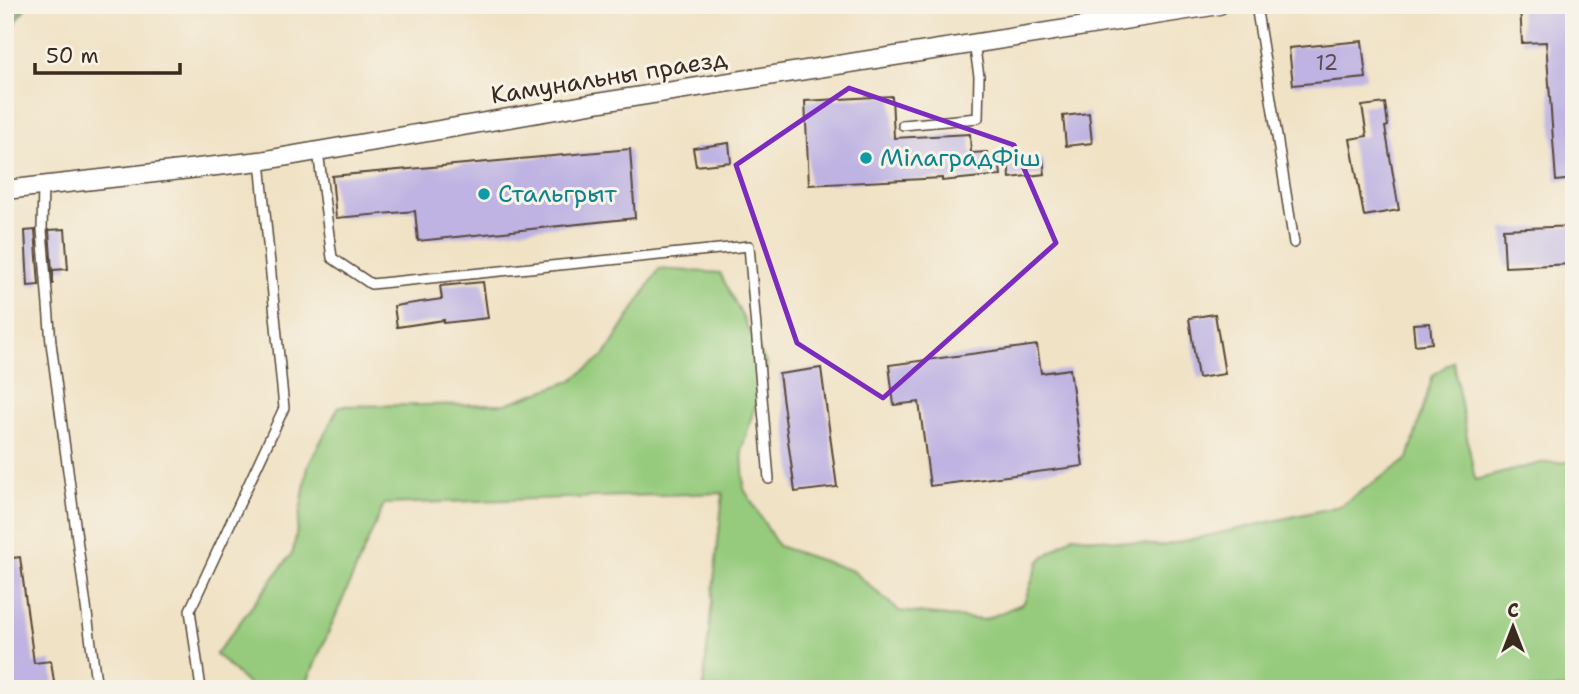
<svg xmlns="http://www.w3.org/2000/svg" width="1579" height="694" viewBox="0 0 1579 694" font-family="'Shantell Sans',sans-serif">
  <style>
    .green { fill: #96cb7d; stroke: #687a4e; stroke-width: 2 }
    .forest { fill: #78af6c; stroke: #5a6c45; stroke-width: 2 }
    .building { fill: #beb3e2 }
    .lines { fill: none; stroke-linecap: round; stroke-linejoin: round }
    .service-casing { stroke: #564637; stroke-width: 12 }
    .minor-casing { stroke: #564637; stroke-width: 21 }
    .service { stroke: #fff; stroke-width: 9 }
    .minor { stroke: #fff; stroke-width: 18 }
    .marked { fill: none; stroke: #7b2cbf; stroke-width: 5; stroke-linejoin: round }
    .culture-dot { fill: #0f9aa8; stroke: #f7f3e8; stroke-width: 2.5 }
    .labels { text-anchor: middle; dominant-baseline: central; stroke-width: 6; stroke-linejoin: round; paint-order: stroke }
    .number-label { font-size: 21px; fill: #5c4c4f }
    .street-label { font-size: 24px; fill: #3b2a1e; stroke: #f7f3e8 }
    .culture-label { font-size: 24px; fill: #0d838f; stroke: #f7f3e8; text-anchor: start }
  </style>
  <rect width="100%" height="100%" fill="#f7f3e8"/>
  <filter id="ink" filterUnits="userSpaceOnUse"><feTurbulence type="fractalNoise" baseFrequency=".0143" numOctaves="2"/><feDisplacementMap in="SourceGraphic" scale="14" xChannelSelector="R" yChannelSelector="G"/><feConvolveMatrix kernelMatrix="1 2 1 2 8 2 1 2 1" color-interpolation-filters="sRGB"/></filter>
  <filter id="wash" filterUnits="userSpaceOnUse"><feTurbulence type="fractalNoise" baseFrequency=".00686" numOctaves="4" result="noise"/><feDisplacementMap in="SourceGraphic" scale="28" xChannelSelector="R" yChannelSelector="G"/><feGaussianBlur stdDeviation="1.57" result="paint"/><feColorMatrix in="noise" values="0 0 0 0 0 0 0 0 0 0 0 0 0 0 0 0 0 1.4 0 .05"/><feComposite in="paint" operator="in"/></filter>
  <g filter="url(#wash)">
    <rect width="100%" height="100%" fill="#f0e2c5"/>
    <!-- green -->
    <path class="green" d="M659 269 720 273 767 365 742 449 744 489 778 546 853 571 899 611 984 620 1024 603 1039 561 1073 536 1162 546 1340 506 1408 459 1433 375 1453 361 1475 480 1541 463 1574 462V689H703L723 493 384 504 304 689H253L216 654 293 552 308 466 339 406 505 404 571 381 605 355Z"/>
    <!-- forest -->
    <path class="forest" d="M5 5H27L5 39Z"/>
    <g id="blocks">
      <!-- building -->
      <path class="building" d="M1520 5H1574V179L1556 181 1546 42 1522 43Z
        M1362 41 1366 78 1293 85 1289 48Z
        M892 96 894 138 970 134 971 153 987 152 988 159 999 158 1001 175 942 181V178L809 185 805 101Z
        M1385 103 1388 126 1385 127 1399 210 1364 216 1350 139 1367 136 1362 106Z
        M1089 113 1092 143 1066 146 1063 116Z
        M729 143 731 162 696 166 693 148Z
        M630 149 635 218 418 241 415 211 336 218 332 176Z
        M1043 159 1045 174 1010 178 1008 162Z
        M1574 226V264L1505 267 1503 229Z
        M65 229 68 269 53 270V285L49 230Z
        M35 230 39 285 28 286 25 231Z
        M483 282 488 318 444 323V320L397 327 394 306 442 299 440 286Z
        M1215 314 1225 374 1198 378 1189 318Z
        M1430 323 1432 343 1415 345 1413 324Z
        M1037 345 1041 373 1070 369 1083 466 930 486 919 402 894 405 889 365Z
        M821 368 837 487 795 492 779 374Z
        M20 557 34 663 51 661 55 689H5V559Z"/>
    </g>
  </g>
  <g filter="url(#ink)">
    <use href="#blocks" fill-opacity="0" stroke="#564637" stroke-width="2"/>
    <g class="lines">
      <defs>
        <path id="service" d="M1256 5 1294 243
          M903 125 978 118 979 76 974 43
          M318 151 332 258 371 284 749 246 769 479
          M43 185 42 230 51 343 97 689
          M201 689 190 610 284 408 260 161"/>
        <path id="minor" d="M5 190 260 161 596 103 1219 5"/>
      </defs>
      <!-- service casing -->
      <use href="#service" class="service-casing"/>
      <!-- minor casing -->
      <use href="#minor" class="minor-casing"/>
      <!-- service -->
      <use href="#service" class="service"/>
      <!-- minor -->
      <use href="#minor" class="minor"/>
    </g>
  </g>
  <!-- marked area -->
  <path class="marked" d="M849 88 1014 145 1056 243 883 398 797 343 736 165Z"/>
  <!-- markers -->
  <g class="culture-dot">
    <circle cx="866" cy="158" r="7"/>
    <circle cx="484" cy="194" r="7"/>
  </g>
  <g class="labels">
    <!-- number labels -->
    <g class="number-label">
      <text x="1327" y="63">12</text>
    </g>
    <!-- street labels -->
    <g class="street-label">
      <text transform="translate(609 77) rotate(-9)">Камунальны праезд</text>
    </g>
    <!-- culture labels -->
    <g class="culture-label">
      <text x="880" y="158">МілаградФіш</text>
      <text x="498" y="194">Стальгрыт</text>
    </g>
  </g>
  <!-- margin -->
  <rect width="1579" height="694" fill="none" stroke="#f7f3e8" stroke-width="28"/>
  <!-- north arrow -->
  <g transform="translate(1513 627)" stroke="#f7f3e8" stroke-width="5" paint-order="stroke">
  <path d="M0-5L12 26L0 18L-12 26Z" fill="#3b2a1e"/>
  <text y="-10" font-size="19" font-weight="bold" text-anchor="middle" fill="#3b2a1e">С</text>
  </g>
  <!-- scale -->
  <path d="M35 63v10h145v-10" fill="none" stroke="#3b2a1e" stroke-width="3.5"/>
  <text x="46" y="63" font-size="21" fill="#3b2a1e" stroke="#f7f3e8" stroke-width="5" paint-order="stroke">50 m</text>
</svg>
